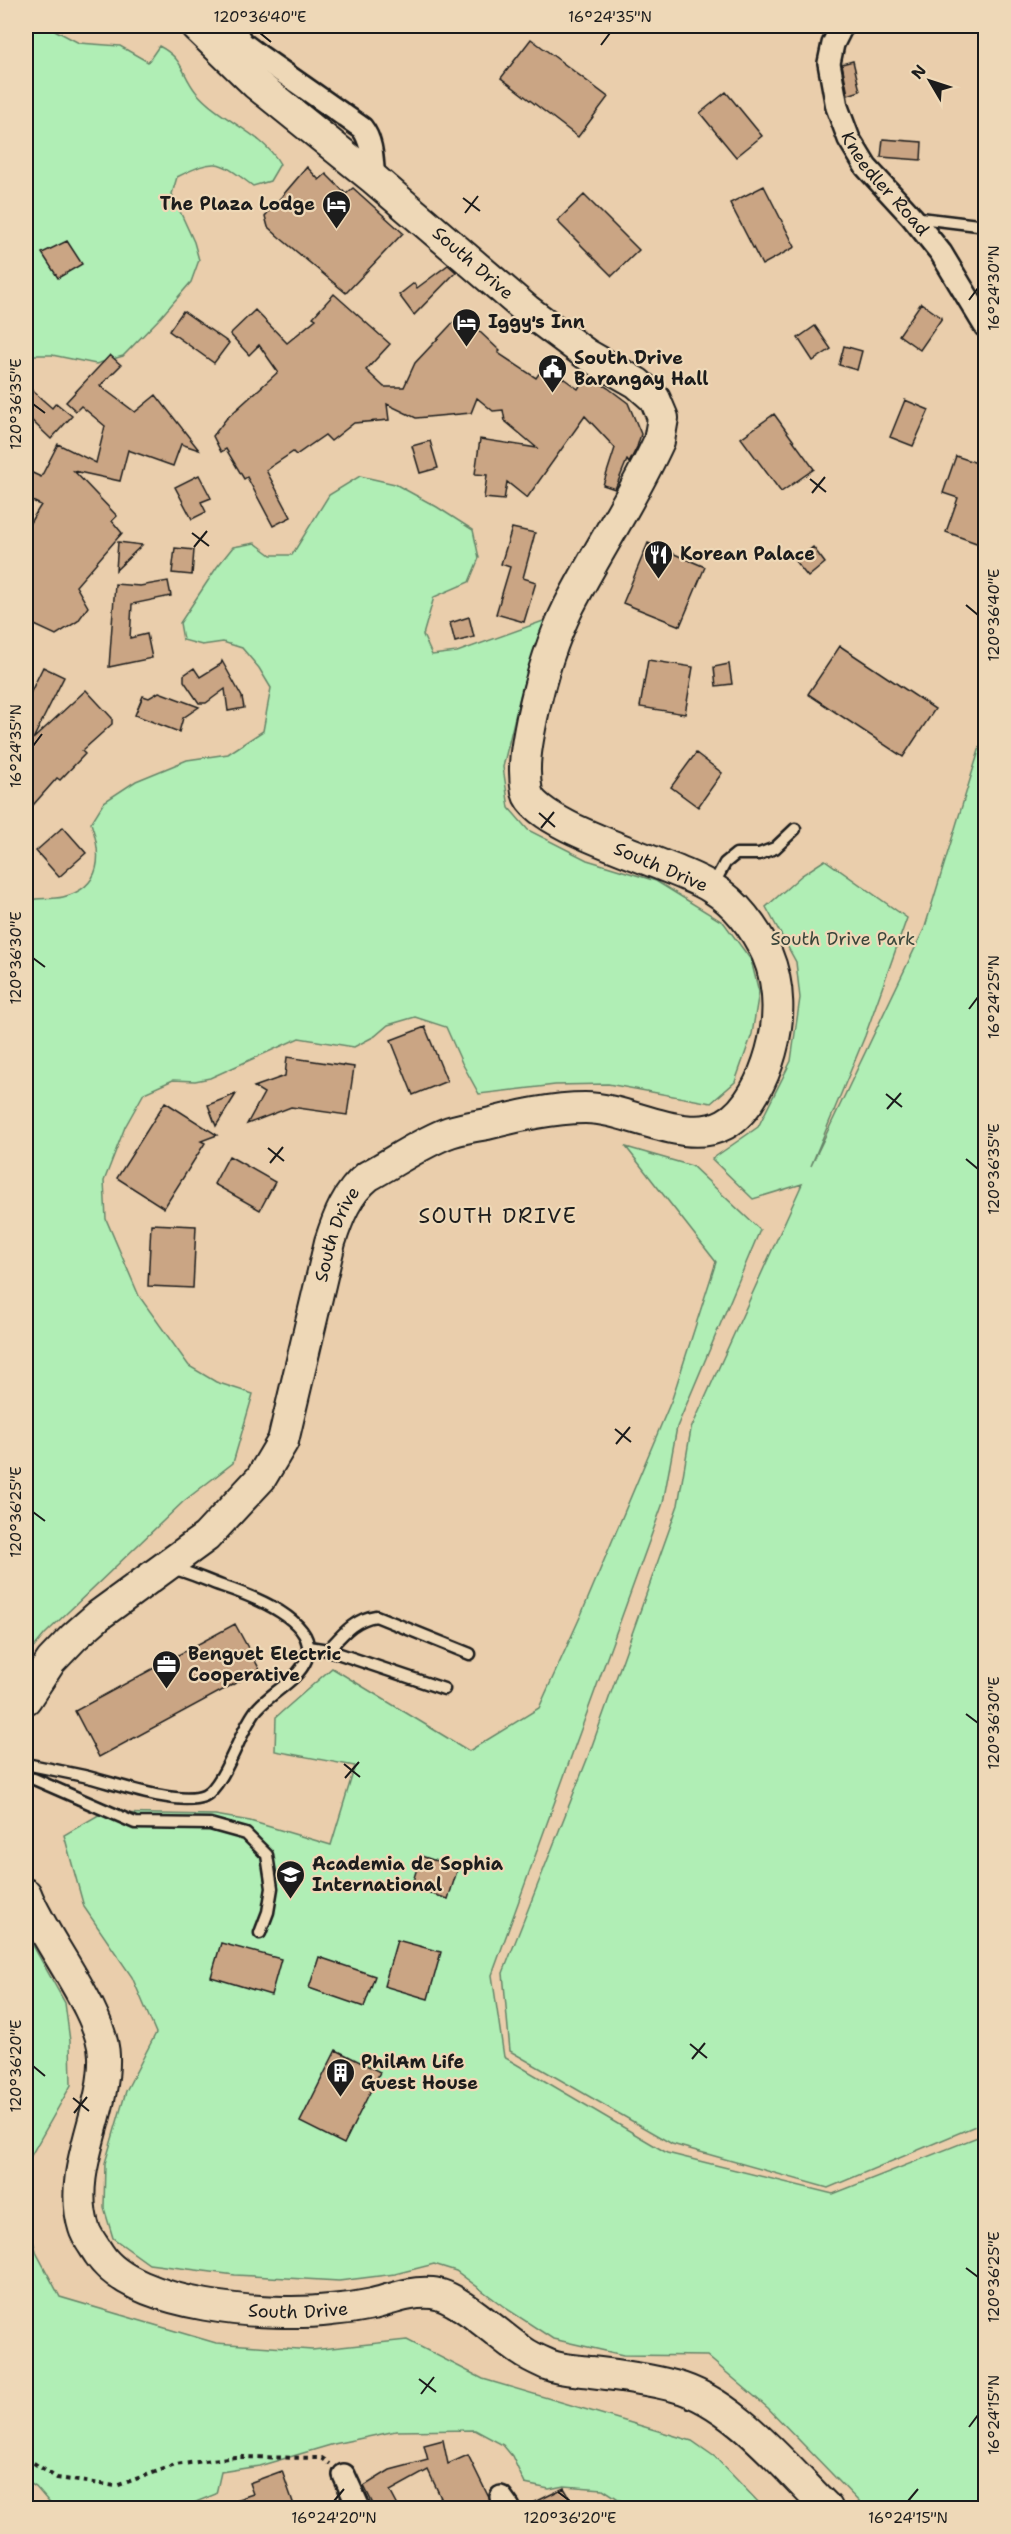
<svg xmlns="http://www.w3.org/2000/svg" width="1011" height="2534" viewBox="0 0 1011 2534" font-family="'Shantell Sans',sans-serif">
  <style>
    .green { fill: #b0eeb5; stroke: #668568; stroke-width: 1.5 }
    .building { fill: #caa584; stroke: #1c1c1c; stroke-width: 1.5 }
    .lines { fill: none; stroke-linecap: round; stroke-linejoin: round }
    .lane-casing { stroke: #1c1c1c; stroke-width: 15 }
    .street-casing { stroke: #1c1c1c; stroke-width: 26 }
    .secondary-casing { stroke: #1c1c1c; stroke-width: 34 }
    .path { stroke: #1c1c1c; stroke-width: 4; stroke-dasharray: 4.5 4.5; stroke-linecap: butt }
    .lane { stroke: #eed8b7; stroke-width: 10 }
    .street { stroke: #eed8b7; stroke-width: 21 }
    .secondary { stroke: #eed8b7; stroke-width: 30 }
    .ticks { fill: none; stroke: #1c1c1c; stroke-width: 2 }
    .labels { text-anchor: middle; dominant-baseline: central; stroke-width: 4.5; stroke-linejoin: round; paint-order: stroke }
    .street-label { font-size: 18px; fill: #1c1c1c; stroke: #eed8b7 }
    .poi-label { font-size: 18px; font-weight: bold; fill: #1c1c1c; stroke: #eed8b7; text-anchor: start }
    .park-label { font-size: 18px; fill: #3a463b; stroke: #eed8b7 }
    .quarter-label { font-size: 21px; letter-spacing: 1.5px; fill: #1c1c1c; stroke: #eed8b7 }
    .neatline { fill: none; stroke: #1c1c1c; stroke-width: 2 }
    .ticks-label { font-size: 15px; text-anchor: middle; fill: #1c1c1c }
  </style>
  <rect width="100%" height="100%" fill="#eaceac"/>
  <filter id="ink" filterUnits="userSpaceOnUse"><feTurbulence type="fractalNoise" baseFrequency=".0167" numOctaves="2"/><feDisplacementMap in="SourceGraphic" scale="12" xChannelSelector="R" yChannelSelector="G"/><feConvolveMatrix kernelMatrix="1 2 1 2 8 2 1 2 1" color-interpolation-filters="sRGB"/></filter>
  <g filter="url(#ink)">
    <!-- green -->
    <path class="green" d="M26 26H47L79 43 120 46 148 62 159 46C184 59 181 73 196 92 220 121 262 132 280 164L270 181 253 186C218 160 217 157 177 177L172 194 194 242 199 260 191 282 159 319 123 356 96 364 52 355H26Z
      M360 476 395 484 437 507 473 530 479 558 469 582 434 597 423 635 432 655 457 652 546 620 522 688 503 767 509 808 528 830 587 860 656 881 724 923 751 960 759 992 752 1034 735 1082 711 1103 608 1084 555 1085 479 1094 462 1063 446 1027 415 1017 388 1025 375 1036 354 1047 299 1038 210 1078 195 1081 173 1080 144 1093 125 1127 104 1181 106 1219 139 1296 189 1366 216 1382 253 1394 233 1463 184 1501 45 1634 26 1657V901C37 897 50 900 63 897 103 887 102 855 91 823L104 802 136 781 187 760 228 754 263 731 271 688 259 668 242 648 223 642 202 645 183 640 180 623 217 567 233 547 255 543 271 555H292L329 495Z
      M985 735V2122L828 2188 672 2144 510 2051 503 1973 588 1757 678 1505 691 1429 802 1184 753 1199 712 1159 758 1127 791 1061 800 998 796 962 766 907 802 875 825 860 907 918 865 1036 811 1166 925 927 980 747Z
      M626 1147 692 1166 760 1230 677 1427 663 1503 492 1975 504 2057 667 2153 833 2194 985 2134V2508H865L768 2408 707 2356 623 2355 553 2339 507 2309 456 2271 434 2264 395 2274 339 2281 235 2275 149 2264 113 2238 104 2208 105 2163 126 2091 156 2033 132 1977 84 1907 64 1835 102 1813 215 1815 250 1821 331 1845 355 1766 275 1751 276 1717 332 1668 469 1751 539 1708 581 1615 672 1399 716 1262Z
      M26 1933 65 2003 70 2041 71 2085 28 2161 26 2197Z
      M26 2218 37 2254 60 2297 216 2343 312 2350 407 2340 483 2379 692 2441 715 2457 764 2508H632L603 2489 564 2486 549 2489 525 2484 512 2456 503 2445 475 2430 396 2431 334 2444 259 2466 221 2472 216 2494 181 2508H54L36 2487 26 2481Z"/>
    <!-- building -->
    <path class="building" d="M531 39 608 97 578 137 501 78Z
      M853 61 860 91 848 95 842 64Z
      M726 92 762 136 736 157 700 113Z
      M883 139 922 142 921 160 881 157Z
      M307 167 319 180 326 174 346 194 353 188 403 233 346 293 279 237 268 227 265 216Z
      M764 186 795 247 762 265 730 203Z
      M584 195 639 250 612 276 557 221Z
      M67 241 82 264 58 278 42 253Z
      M448 265 456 272 414 315 399 295 414 283 417 288Z
      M334 294 390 344 366 370 384 387H404L415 363 461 314 500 351 498 353 536 378 545 365 578 389 587 375 608 388 628 403 641 434 637 447 629 463 627 460 615 489 603 485 615 448 585 416 527 498 507 482 504 500 484 498 487 475 475 474 480 439 537 448 505 421 503 410 493 411 477 398 471 413 416 418 387 404 389 420 354 423 331 441 325 435 296 455 293 452 266 470 291 517 273 526 247 477 244 479 226 449 221 452 213 436 226 419 278 372 259 345 249 355 230 334 255 310 287 343 316 319 313 317Z
      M921 303 942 318 920 350 899 335Z
      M183 311 229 343 214 363 169 331Z
      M815 326 831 349 813 361 798 338Z
      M844 346 862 351 857 370 839 365Z
      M110 355 121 365 100 386 135 412 156 395 199 450 181 444 173 466 128 450 120 481 74 471 117 516 112 521 122 533 76 586 88 607 78 621 56 635 26 621V529L41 505 26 498V470L41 477 58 444 96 463 105 426 81 406 76 411 66 402Z
      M26 385 52 408 56 403 72 416 51 439 26 415Z
      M905 400 929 410 913 446 890 437Z
      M774 414 814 469 781 492 741 438Z
      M430 441 438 468 420 473 412 446Z
      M956 456 986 466V536L982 545 946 532 958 498 943 493Z
      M199 475 211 498 201 502 206 512 192 519 175 487Z
      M512 528 535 533 523 578 536 582 524 622 496 614 510 567 501 564Z
      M118 542 142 545 116 570Z
      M648 543 705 567 680 626 623 603Z
      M813 547 825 563 808 577 795 561Z
      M175 548 194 550 192 575 172 573Z
      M168 581 171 596 132 604 130 638 147 634 152 658 109 667 115 584 140 586Z
      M469 617 474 637 455 642 450 623Z
      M840 646 935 709 903 757 808 694Z
      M648 660 693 667 685 714 640 707Z
      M222 661 242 697 244 708 228 711 225 689 206 703H199L184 681V675L194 668 200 677 221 664Z
      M729 664 732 684 716 686 714 667Z
      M43 667 64 677 33 739 86 690 112 718V724L82 751 85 754 60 780 57 778 26 813V702Z
      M159 692 199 707 183 718 179 732 135 715 143 696 149 698Z
      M696 753 722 773 698 807 671 787Z
      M63 827 86 853 59 877 36 851Z
      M425 1027 447 1081 413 1095 391 1040Z
      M287 1057 354 1067 347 1115 291 1107 247 1124 264 1093 254 1087 285 1076Z
      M236 1094 216 1126 208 1105Z
      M165 1102 217 1135 201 1141 205 1143 164 1208 117 1178Z
      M229 1156 275 1182 260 1210 214 1184Z
      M151 1224 196 1226 193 1288 148 1286Z
      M235 1624 260 1670 99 1757 75 1711Z
      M421 1856 458 1868 448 1899 411 1887Z
      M397 1940 441 1952 428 1999 384 1986Z
      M221 1943 281 1959 271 1995 211 1977Z
      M319 1957 375 1976 364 2007 309 1988Z
      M336 2050 380 2072 344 2144 300 2122Z
      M443 2440 448 2464 468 2455 494 2508H422L441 2498 428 2470 390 2491 399 2508H375L364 2486 390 2470 428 2460 424 2445Z
      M282 2471 295 2508H218L217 2506 253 2494 249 2483Z
      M564 2488 576 2508H523Z"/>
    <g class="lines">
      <defs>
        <path id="lane" d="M912 217 986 226
          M712 887 725 863 736 854H759L775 848 795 829
          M309 1647 328 1650 444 1689
          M328 1650C342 1635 354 1619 376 1616L470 1654
          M26 1764C45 1768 64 1772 84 1776 111 1782 178 1807 204 1796 221 1789 238 1740 248 1723 251 1718 254 1712 258 1708 272 1692 298 1680 306 1660 322 1621 249 1595 222 1586 205 1580 189 1572 171 1568
          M26 1778 34 1779 135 1823 210 1824 246 1834 267 1855 272 1888 268 1912 260 1933"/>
        <g id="street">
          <path d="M232 26 242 43 258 55 362 128C373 142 372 161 374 179"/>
          <path id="s1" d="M842 26 833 44 829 63 837 107 849 139 866 167 912 217 941 253 985 326"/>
          <path d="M344 2475 359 2508"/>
          <path d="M501 2497 509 2508"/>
        </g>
        <g id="secondary">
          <path id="s2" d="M26 1699 51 1661 74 1637 99 1615 206 1537 261 1478 283 1441 330 1242C338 1217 347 1193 368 1176 394 1162 422 1142 450 1132 462 1128 475 1126 487 1124 519 1116 552 1108 585 1108 629 1108 685 1146 725 1124 749 1111 764 1077 771 1052 780 1020 780 985 767 954 755 928 736 903 712 888 676 864 535 828 527 792 522 767 527 743 532 718 540 680 552 640 569 606 598 550 633 498 659 441L663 418 655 399 637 383 586 354 527 310 374 179 256 84 196 26"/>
          <path id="s3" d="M26 1894C43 1939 103 2011 104 2056 106 2113 66 2170 84 2228 86 2236 94 2246 99 2254 134 2308 272 2317 331 2310 345 2309 359 2307 373 2304 392 2299 411 2291 432 2293 458 2295 500 2337 522 2351 530 2357 540 2361 549 2365 561 2370 577 2370 591 2372 618 2375 647 2379 674 2386 733 2401 784 2466 827 2508"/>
        </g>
      </defs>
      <!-- lane casing -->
      <use href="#lane" class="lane-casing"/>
      <!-- street casing -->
      <use href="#street" class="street-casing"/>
      <!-- secondary casing -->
      <use href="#secondary" class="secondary-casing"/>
      <!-- path -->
      <path class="path" d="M26 2458 57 2478 116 2486 175 2465 235 2457 322 2458 330 2464"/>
      <!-- lane -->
      <use href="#lane" class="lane"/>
      <!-- street -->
      <use href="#street" class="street"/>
      <!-- secondary -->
      <use href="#secondary" class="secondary"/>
    </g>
  </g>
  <!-- ticks -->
  <path class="ticks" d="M260 33 271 42M601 45 610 33M463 198 480 211M465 213 478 196M969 300 978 288M33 404 45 413M810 479 826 492M812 493 825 477M192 533 209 546M194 547 207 531M966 605 978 615M33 746 42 734M539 813 555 827M541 828 554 812M33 958 45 967M969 1009 978 997M886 1094 902 1107M887 1109 901 1093M268 1148 284 1161M966 1159 978 1169M270 1163 283 1147M615 1429 631 1442M616 1444 630 1427M33 1512 45 1521M966 1714 978 1723M344 1764 360 1777M345 1778 359 1762M690 2044 707 2058M692 2059 705 2043M33 2066 45 2076M73 2098 89 2111M74 2113 87 2097M966 2268 978 2277M419 2379 436 2392M421 2394 434 2377M969 2427 978 2415M558 2492 570 2501M334 2501 344 2489M908 2501 918 2489"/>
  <!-- icons -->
  <defs>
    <symbol id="hotel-pin" viewBox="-11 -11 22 30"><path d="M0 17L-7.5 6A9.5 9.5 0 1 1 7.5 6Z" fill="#1c1c1c" stroke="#eed8b7"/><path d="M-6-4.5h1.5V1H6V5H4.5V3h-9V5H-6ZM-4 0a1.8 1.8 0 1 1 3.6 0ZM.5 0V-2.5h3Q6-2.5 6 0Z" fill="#fff"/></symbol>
    <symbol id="civic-pin" viewBox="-11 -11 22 30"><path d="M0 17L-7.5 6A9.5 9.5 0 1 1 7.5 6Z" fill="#1c1c1c" stroke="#eed8b7"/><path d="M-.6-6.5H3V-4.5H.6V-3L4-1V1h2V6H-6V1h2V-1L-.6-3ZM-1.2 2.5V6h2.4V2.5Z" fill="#fff"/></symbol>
    <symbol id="restaurant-pin" viewBox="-11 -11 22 30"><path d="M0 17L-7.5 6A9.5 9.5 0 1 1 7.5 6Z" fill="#1c1c1c" stroke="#eed8b7"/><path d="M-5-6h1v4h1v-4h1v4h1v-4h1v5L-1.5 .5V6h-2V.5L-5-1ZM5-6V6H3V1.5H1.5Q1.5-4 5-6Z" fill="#fff"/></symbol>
    <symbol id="office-pin" viewBox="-11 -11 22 30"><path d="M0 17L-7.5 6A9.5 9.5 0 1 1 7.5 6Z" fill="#1c1c1c" stroke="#eed8b7"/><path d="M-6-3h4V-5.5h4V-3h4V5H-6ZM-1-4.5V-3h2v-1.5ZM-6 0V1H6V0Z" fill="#fff"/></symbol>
    <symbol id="school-pin" viewBox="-11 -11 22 30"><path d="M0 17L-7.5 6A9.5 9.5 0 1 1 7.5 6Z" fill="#1c1c1c" stroke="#eed8b7"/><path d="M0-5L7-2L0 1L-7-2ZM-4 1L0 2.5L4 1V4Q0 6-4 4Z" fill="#fff"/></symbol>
    <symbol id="building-pin" viewBox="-11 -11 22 30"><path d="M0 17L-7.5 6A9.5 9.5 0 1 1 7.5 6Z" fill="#1c1c1c" stroke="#eed8b7"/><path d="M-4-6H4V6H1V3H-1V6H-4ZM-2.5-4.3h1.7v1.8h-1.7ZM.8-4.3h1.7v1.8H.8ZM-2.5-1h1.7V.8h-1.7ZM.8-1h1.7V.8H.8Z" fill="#fff"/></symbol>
  </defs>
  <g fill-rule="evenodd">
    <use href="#hotel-pin" x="320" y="188" width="33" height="45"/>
    <use href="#hotel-pin" x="450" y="306" width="33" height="45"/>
    <use href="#civic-pin" x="536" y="352" width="33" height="45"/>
    <use href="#restaurant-pin" x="642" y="538" width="33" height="45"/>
    <use href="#office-pin" x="150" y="1648" width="33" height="45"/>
    <use href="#school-pin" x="274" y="1858" width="33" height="45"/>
    <use href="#building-pin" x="324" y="2056" width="33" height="45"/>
  </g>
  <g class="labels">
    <!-- street labels -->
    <g class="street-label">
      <text stroke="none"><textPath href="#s1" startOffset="176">Kneedler Road</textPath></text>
      <text transform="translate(473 263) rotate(41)">South Drive</text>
      <text transform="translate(661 867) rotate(23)">South Drive</text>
      <text stroke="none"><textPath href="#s2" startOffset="582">South Drive</textPath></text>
      <text stroke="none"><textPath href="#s3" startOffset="600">South Drive</textPath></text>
    </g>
    <!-- poi labels -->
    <g class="poi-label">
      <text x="315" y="204" text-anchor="end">The Plaza Lodge</text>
      <text x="488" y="322">Iggy's Inn</text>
      <text x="574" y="358">South Drive<tspan x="574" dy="21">Barangay Hall</tspan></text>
      <text x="680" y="554">Korean Palace</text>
      <text x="188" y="1654">Benguet Electric<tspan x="188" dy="21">Cooperative</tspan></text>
      <text x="312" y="1864">Academia de Sophia<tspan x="312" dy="21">International</tspan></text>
      <text x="361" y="2062">PhilAm Life<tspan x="361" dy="21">Guest House</tspan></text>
    </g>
    <!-- park labels -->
    <g class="park-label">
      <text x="843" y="939">South Drive Park</text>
    </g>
    <!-- quarter labels -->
    <g class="quarter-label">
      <text x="498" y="1216">SOUTH DRIVE</text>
    </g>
  </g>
  <!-- margin -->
  <rect width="1011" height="2534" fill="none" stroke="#eed8b7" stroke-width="66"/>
  <!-- north arrow -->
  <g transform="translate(930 81) rotate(309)" stroke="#eed8b7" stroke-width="4.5" paint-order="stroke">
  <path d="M0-4.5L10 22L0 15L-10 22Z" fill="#1c1c1c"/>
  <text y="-9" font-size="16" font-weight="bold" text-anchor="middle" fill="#1c1c1c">N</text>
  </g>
  <rect x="33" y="33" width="945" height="2468" class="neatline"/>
  <g class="ticks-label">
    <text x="260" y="22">120°36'40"E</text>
    <text x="610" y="22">16°24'35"N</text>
    <text transform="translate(994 288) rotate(-90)" y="5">16°24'30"N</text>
    <text transform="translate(16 404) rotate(-90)" y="5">120°36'35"E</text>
    <text transform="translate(994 615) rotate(-90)" y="5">120°36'40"E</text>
    <text transform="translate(16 746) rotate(-90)" y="5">16°24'35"N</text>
    <text transform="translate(16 958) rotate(-90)" y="5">120°36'30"E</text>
    <text transform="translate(994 997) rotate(-90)" y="5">16°24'25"N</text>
    <text transform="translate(994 1169) rotate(-90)" y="5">120°36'35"E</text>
    <text transform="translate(16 1512) rotate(-90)" y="5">120°36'25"E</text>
    <text transform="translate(994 1723) rotate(-90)" y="5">120°36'30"E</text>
    <text transform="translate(16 2066) rotate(-90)" y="5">120°36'20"E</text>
    <text transform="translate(994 2277) rotate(-90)" y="5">120°36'25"E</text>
    <text transform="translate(994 2415) rotate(-90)" y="5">16°24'15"N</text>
    <text x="334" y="2523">16°24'20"N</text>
    <text x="570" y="2523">120°36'20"E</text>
    <text x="908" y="2523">16°24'15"N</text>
  </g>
</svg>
